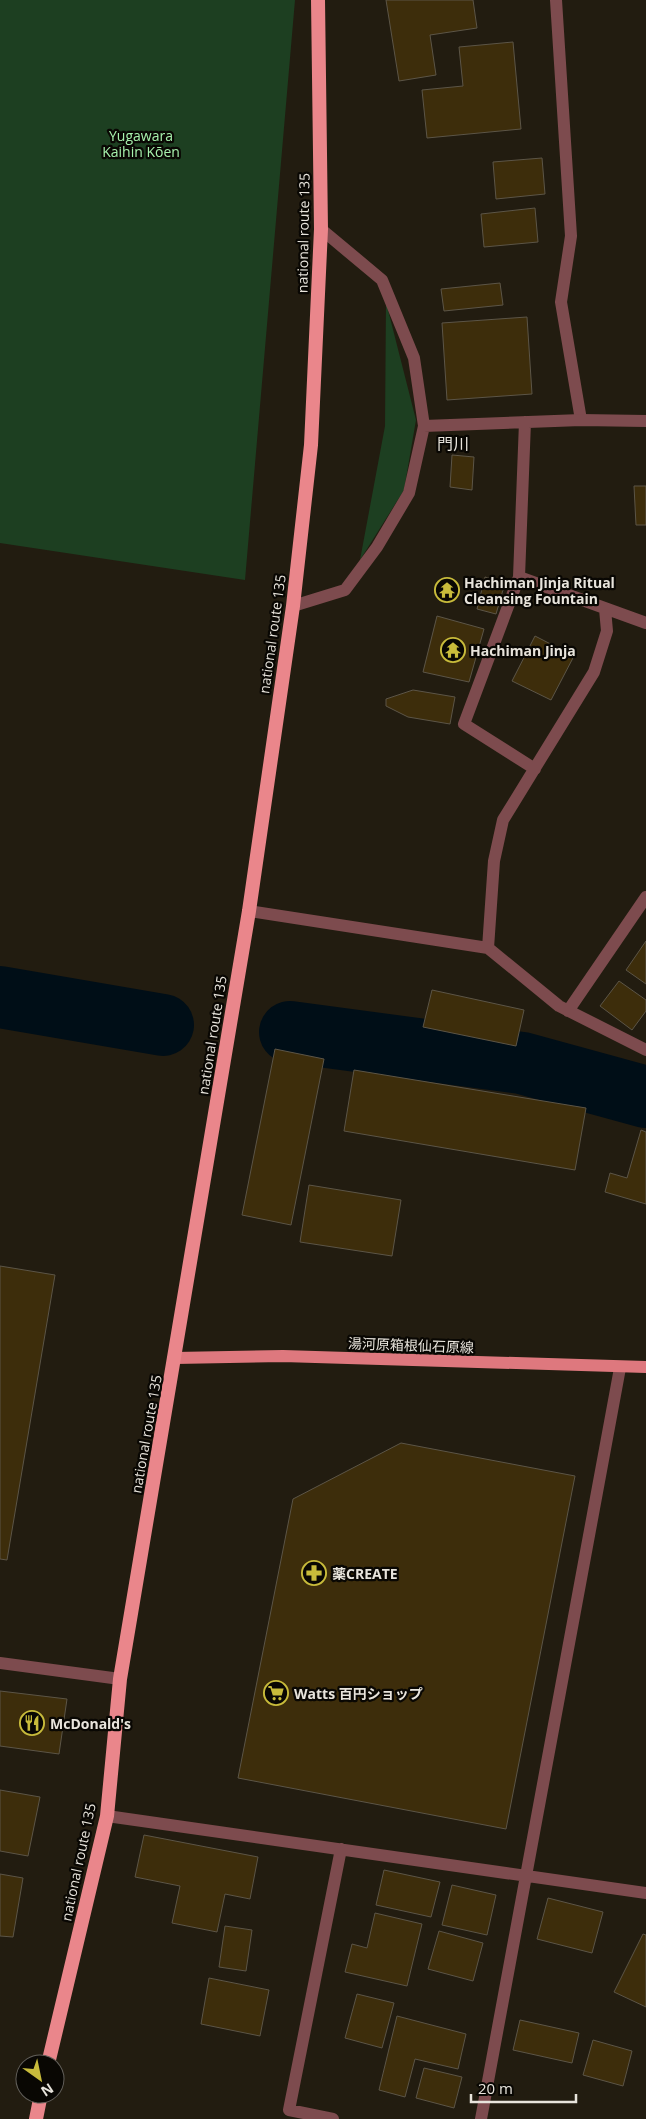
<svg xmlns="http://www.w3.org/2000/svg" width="646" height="2119" viewBox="0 0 646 2119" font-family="'Open Sans','Noto Sans JP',sans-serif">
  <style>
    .green { fill: #1d3f21 }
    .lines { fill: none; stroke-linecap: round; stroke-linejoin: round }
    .river { stroke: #000e17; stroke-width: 62 }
    .building { fill: #3d2d0b; stroke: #5c5547 }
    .service { stroke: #7d4b4e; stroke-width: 12 }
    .minor { stroke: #7d4b4e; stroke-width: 12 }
    .primary { stroke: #de787e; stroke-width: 12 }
    .trunk { stroke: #ea868b; stroke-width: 14 }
    .labels { text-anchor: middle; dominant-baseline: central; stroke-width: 4.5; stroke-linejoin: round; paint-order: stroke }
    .park-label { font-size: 14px; fill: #a7f2ad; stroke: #090703 }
    .street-label { font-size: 14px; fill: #e8e4dc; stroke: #090703 }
    .poi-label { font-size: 14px; font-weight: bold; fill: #e8e4dc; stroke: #090703; text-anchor: start }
    .quarter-label { font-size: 16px; fill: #e8e4dc; stroke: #090703 }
  </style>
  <rect width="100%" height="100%" fill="#221c10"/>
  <!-- green -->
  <path class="green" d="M0 0H295L245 580 0 543Z
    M386 302 416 420 404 490 360 560 385 426Z"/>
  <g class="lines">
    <!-- river -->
    <path class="river" d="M0 997 163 1025
      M290 1032 522 1063 646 1097"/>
  </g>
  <!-- building -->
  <path class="building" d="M386 0H473L477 28 430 35 436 75 399 81Z
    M513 42 521 129 427 138 422 90 463 86 459 47Z
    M542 158 545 194 496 199 493 162Z
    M535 208 538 242 484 247 481 214Z
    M500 283 503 305 444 311 441 289Z
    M527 317 532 394 447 400 442 323Z
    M452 455 474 457 472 490 450 487Z
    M634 486H646V525H636Z
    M485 577 505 583 496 614 477 609Z
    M442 580 455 584 452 599 438 596Z
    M437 616 484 629 469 682 423 672Z
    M535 636 574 656 551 700 512 681Z
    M413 690 455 697 450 724 408 717 386 706V699Z
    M646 941V984L626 970Z
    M619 981 646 1000V1011L632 1030 600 1006Z
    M432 990 524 1010 516 1046 423 1027Z
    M275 1049 324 1059 291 1225 242 1215Z
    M354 1070 586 1108 575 1170 344 1131Z
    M641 1130 646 1132V1204L605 1192 610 1173 627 1178Z
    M309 1185 401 1200 392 1256 300 1242Z
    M0 1266 55 1275 7 1560 0 1559Z
    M401 1443 575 1476 506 1829 238 1778 293 1499Z
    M0 1691 67 1699 59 1754 0 1746Z
    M0 1790 40 1797 28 1856 0 1851Z
    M144 1835 258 1857 250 1899 225 1894 217 1932 172 1923 180 1886 135 1877Z
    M384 1870 440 1882 431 1917 376 1905Z
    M0 1874 23 1878 13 1937 0 1936Z
    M452 1885 496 1895 487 1935 442 1925Z
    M548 1898 603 1912 592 1953 537 1939Z
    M375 1913 422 1924 407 1986 345 1972 352 1944 367 1948Z
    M225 1926 252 1930 246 1971 219 1967Z
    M439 1931 483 1943 473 1981 428 1969Z
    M643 1934 646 1935V2007L614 1992Z
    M209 1978 269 1990 260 2036 201 2024Z
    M357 1994 394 2003 382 2048 345 2038Z
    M397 2016 466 2034 458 2069 415 2059 405 2097 379 2090Z
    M520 2020 579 2033 572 2063 513 2050Z
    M593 2040 632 2051 623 2086 583 2075Z
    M424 2068 462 2077 454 2108 416 2098Z"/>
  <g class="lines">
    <!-- service -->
    <path class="service" d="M556 0 571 236 561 302 581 420
      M0 1663 120 1679"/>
    <!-- minor -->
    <path class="minor" d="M525 422 519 577 464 724 535 769
      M424 426 581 420 646 421
      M519 577 646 623
      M293 606 345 590 377 547 409 493 424 426 414 358 382 280 321 229
      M249 911 488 948 559 1006 646 1050
      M488 948 494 861 503 820 594 672 607 631 605 609
      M568 1011 646 897
      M107 1816 646 1893
      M333 2119 289 2110 341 1849
      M481 2119 620 1368"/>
    <!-- primary -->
    <path class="primary" d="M175 1358 283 1356 646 1367"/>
    <!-- trunk -->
    <path class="trunk" d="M48 2064 107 1816 120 1679 249 911 293 606 311 445 321 229 318 0
      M36 2119 41 2094"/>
  </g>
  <!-- icons -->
  <defs>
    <symbol id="temple-ring" viewBox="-11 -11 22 22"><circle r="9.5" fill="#090703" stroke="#c8bb3b" stroke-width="1.5"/><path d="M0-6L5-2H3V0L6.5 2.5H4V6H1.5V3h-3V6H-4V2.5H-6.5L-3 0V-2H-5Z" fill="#c8bb3b"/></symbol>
    <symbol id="pharmacy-ring" viewBox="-11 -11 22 22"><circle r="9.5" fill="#090703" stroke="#c8bb3b" stroke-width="1.5"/><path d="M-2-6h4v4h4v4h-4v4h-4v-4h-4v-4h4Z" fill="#c8bb3b"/></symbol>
    <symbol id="supermarket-ring" viewBox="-11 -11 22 22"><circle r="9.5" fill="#090703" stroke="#c8bb3b" stroke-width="1.5"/><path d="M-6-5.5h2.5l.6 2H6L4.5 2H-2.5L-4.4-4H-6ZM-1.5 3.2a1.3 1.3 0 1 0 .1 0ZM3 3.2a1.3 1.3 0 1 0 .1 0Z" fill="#c8bb3b"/></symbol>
    <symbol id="restaurant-ring" viewBox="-11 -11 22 22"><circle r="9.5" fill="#090703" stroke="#c8bb3b" stroke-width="1.5"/><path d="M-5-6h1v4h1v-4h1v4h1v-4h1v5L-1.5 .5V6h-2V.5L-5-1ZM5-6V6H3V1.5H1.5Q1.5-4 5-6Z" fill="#c8bb3b"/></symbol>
  </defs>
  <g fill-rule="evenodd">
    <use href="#temple-ring" x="433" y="576" width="28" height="28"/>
    <use href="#temple-ring" x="439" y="636" width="28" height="28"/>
    <use href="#pharmacy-ring" x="300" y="1559" width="28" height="28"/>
    <use href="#supermarket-ring" x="262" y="1679" width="28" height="28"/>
    <use href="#restaurant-ring" x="18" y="1709" width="28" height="28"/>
  </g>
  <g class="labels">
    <!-- park labels -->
    <g class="park-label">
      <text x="141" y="135">Yugawara<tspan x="141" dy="16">Kaihin Kōen</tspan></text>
    </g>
    <!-- street labels -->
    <g class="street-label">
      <text transform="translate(303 233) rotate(-89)">national route 135</text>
      <text transform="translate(272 634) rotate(-82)">national route 135</text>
      <text transform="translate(212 1035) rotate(-81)">national route 135</text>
      <text transform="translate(411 1345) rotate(2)">湯河原箱根仙石原線</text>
      <text transform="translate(146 1434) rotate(-80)">national route 135</text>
      <text transform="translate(78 1862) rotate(-78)">national route 135</text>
    </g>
    <!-- poi labels -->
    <g class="poi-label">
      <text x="464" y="582">Hachiman Jinja Ritual<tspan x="464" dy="16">Cleansing Fountain</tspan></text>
      <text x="470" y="650">Hachiman Jinja</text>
      <text x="332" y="1573">薬CREATE</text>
      <text x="294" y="1693">Watts 百円ショップ</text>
      <text x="50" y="1723">McDonald's</text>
    </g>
    <!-- quarter labels -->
    <g class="quarter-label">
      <text x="453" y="444">門川</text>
    </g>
  </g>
  <!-- north arrow -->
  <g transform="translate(40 2079) rotate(147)"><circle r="24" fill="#090703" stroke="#625f5a"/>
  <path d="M0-4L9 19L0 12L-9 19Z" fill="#c8bb3b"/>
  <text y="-8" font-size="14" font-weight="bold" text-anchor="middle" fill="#e8e4dc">N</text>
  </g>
  <!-- scale -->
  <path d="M471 2094v8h105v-8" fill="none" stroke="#e8e4dc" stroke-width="2.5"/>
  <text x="478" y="2094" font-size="15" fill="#e8e4dc" stroke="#090703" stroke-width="4" paint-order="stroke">20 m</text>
</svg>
